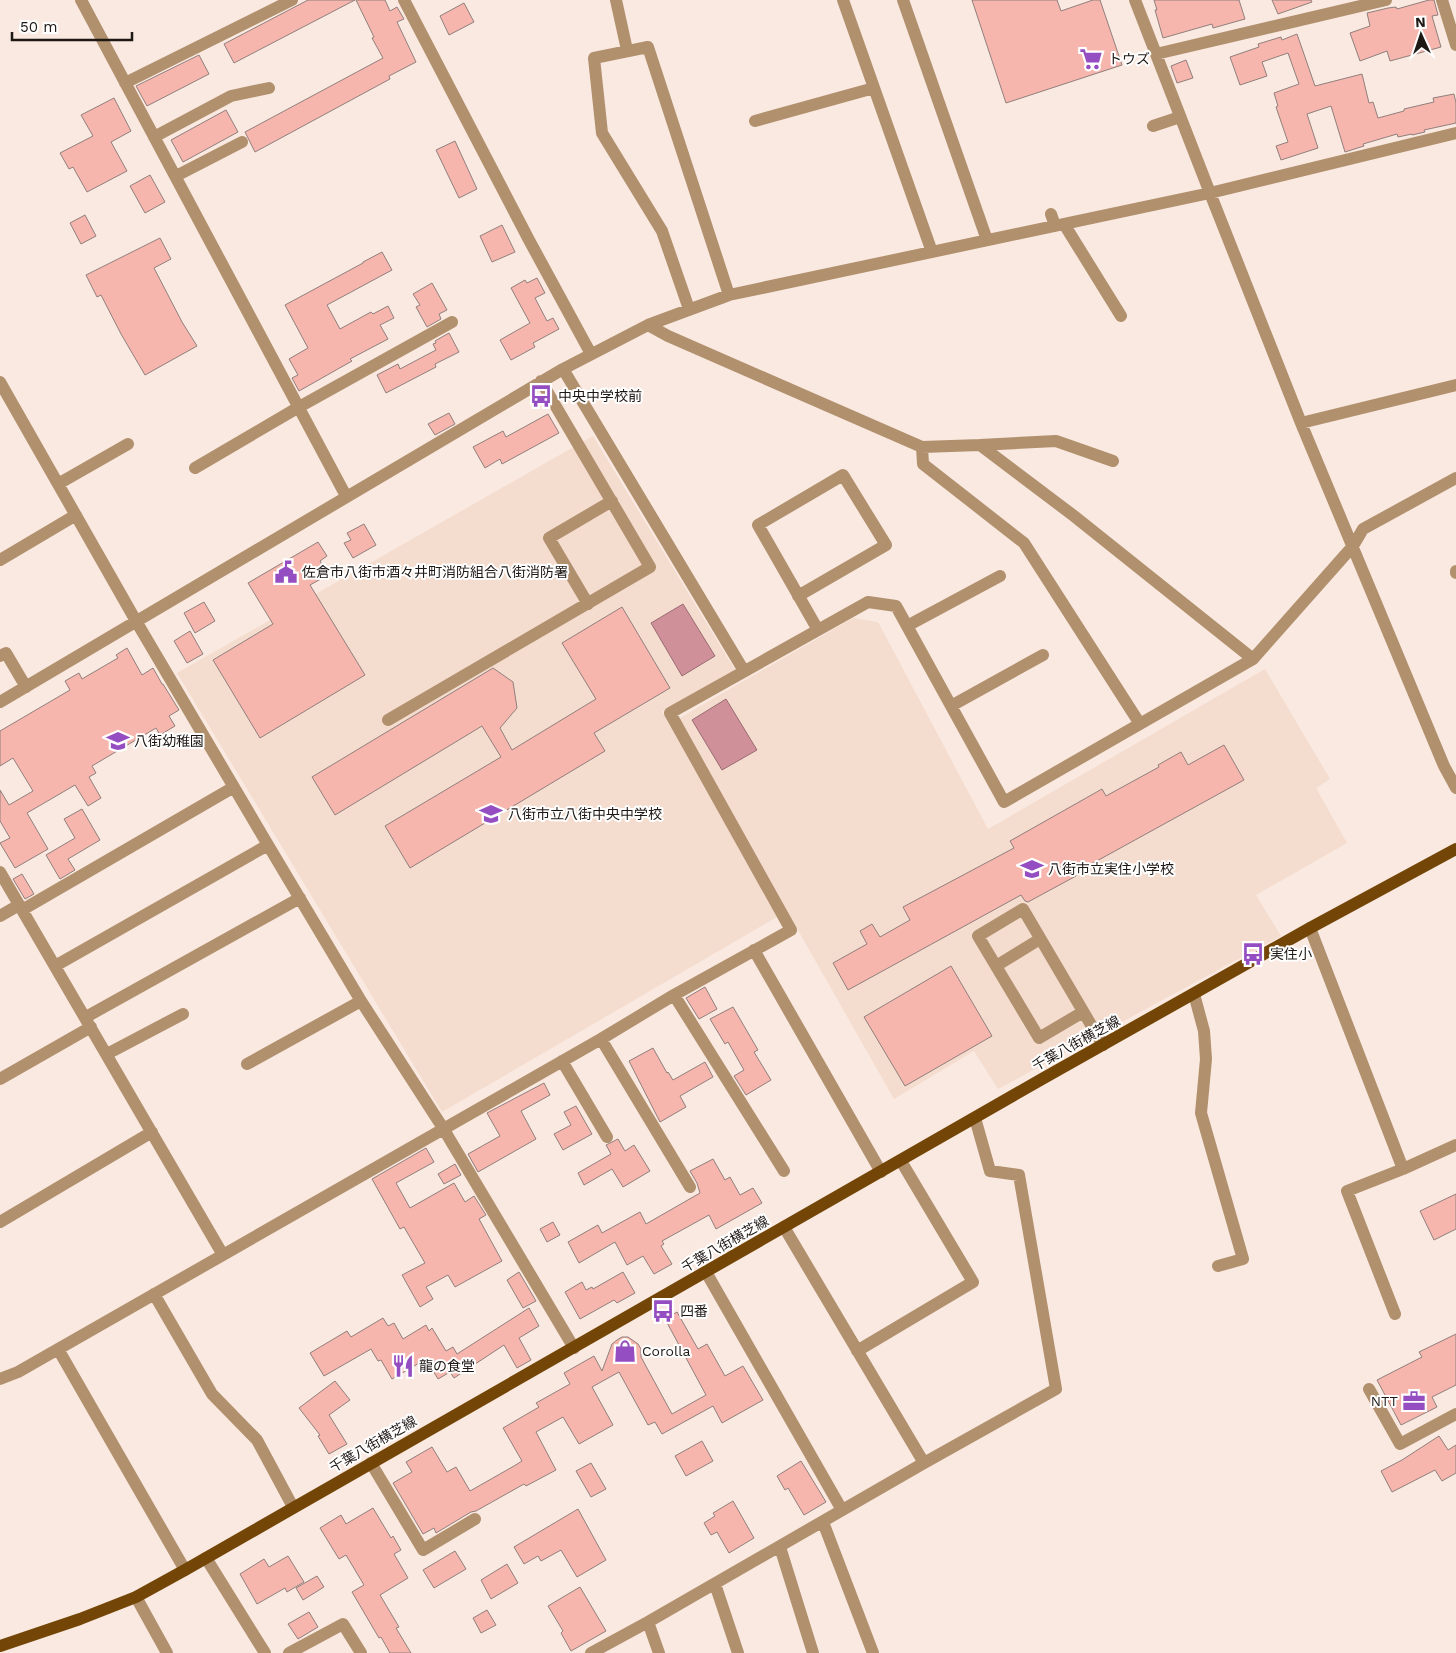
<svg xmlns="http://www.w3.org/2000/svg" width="1456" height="1653" viewBox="0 0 1456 1653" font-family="'Work Sans','Noto Sans JP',sans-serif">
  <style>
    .built { fill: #f4dccf }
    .water { fill: #cf909a; stroke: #9a6c72 }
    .building { fill: #f7b6ad; stroke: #907f7c }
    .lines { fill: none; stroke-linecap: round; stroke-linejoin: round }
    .minor { stroke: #b1906e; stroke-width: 12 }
    .major { stroke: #734607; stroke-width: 12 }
    .labels { text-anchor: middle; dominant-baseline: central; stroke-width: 4; stroke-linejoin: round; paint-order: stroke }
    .poi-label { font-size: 14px; fill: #1e1815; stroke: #fff; text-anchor: start }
    .street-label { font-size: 14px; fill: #1e1815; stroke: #fff }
  </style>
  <rect width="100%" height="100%" fill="#fae9e0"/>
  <!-- built -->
  <path class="built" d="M593 436 735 670 662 711 777 917 442 1112 177 673Z
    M853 618 878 622 988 829 1265 669 1330 779 1316 788 1347 843 1256 895 1281 936 998 1089 974 1051 894 1099 678 719Z"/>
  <!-- water -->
  <path class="water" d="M683 604 715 656 682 676 651 623Z
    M726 699 757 750 722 770 692 720Z"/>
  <!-- building -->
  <path class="building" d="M308 0H355L234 63 224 44Z
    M356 0H385L390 11 397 7 404 19 397 22 416 62 389 76 390 79 255 152 245 132 383 58 372 38 374 37Z
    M972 0H1057L1061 11 1093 0H1100L1122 65 1006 103Z
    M1154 0H1239L1245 19 1213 28 1212 24 1163 38 1155 10H1157Z
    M1272 0H1311L1312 2 1278 14Z
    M1429 0H1434L1438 15 1432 16 1441 47 1390 61 1387 51 1360 61 1350 33 1370 26 1367 13 1388 8 1396 7 1397 9Z
    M464 3 474 22 449 35 440 16Z
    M1297 34 1315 86 1362 74 1369 103 1373 102 1378 118 1404 111V109L1434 102 1433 98 1454 94 1456 103V123L1424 130 1425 132 1412 135V134L1398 137 1397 134 1363 144 1364 146 1345 152 1331 106 1307 114 1318 148 1281 160 1276 146 1288 142 1276 107 1278 106 1274 93 1299 84 1288 53 1262 62 1267 76 1240 85 1230 57 1259 47 1258 44 1281 37 1282 40Z
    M199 55 209 74 147 106 136 86Z
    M1186 60 1193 78 1177 83 1171 66Z
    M114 98 131 131 111 142 127 171 87 192 73 167 69 169 60 153 93 136 81 115Z
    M226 110 238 132 183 162 171 140Z
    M455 141 477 189 459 198 436 150Z
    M150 175 165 202 145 213 130 186Z
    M85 215 96 236 81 244 70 223Z
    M502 225 515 252 492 262 480 236Z
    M160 238 171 259 154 268 182 322 197 346 145 375 121 334 101 295 97 297 86 275Z
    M382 252 392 270 327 305 340 329 371 312 373 314 388 306 394 318 380 325 388 339 350 359 352 361 299 391 292 378 298 375 289 359 308 348 285 305 363 263V262Z
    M537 278 545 293 535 298 547 321 553 318 559 329 533 343 535 347 511 360 500 340 530 323 511 288 525 280 527 283Z
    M432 283 447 310 439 314 441 319 427 327 416 307 420 305 413 294Z
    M449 333 459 352 435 364 436 367 386 393 377 375 398 364 400 369 436 350 433 344 436 343 435 341Z
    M449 413 455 424 435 435 428 424Z
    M548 414 559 433 502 464 500 459 485 468 473 447 503 431 506 437Z
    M364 524 376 545 353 558 344 543 351 540 347 533Z
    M318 542 327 556 320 561 328 575 310 585 365 675 260 738 213 660 273 624 248 583Z
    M204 602 215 621 195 633 184 613Z
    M622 607 670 688 594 733 605 751 410 868 385 826 501 757 482 726 335 815 312 777 493 668 513 682 517 708 500 728 512 750 596 699 562 643Z
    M190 631 203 654 187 663 174 641Z
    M127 648 142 675 153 668 162 684H163L179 710 169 716 175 726 160 735 156 728 92 766 96 773 89 777 101 798 88 806 75 785 27 813 48 849 15 868 0 843 10 838 0 821V790L9 805 33 791 13 758 0 766V731L70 690 65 681 79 673 82 679 87 676 118 658 116 655Z
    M1224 745 1244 780 1075 873 1076 876 1028 902 1025 901 1021 895 848 990 833 963 867 944 860 931 872 924 880 937 910 920 903 907 1014 848 1010 841 1102 789 1106 796 1159 767 1158 765 1181 752 1188 765Z
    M82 809 100 840 68 859 75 870 60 879 46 855 75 838 64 819Z
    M22 874 34 894 25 899 13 879Z
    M951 966 992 1036 905 1086 864 1017Z
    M705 987 717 1009 699 1019 686 998Z
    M733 1007 758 1050 754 1052 771 1080 746 1095 734 1076 744 1070 728 1042 725 1044 710 1019Z
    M653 1048 667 1073 668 1072 673 1080 705 1062 713 1077 680 1096 686 1107 660 1122 629 1061Z
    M544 1083 550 1095 521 1111 536 1139 478 1172 468 1154 500 1136 487 1113Z
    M576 1106 592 1134 563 1150 554 1134 571 1125 564 1112Z
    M618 1139 625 1151 634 1145 650 1171 623 1187 612 1169 584 1185 578 1173 611 1154 606 1145Z
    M426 1148 434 1162 396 1183 410 1208 454 1183 465 1202 474 1196 486 1215 479 1219 502 1261 455 1287 448 1275 426 1287 433 1299 420 1307 402 1275 425 1263 404 1227 400 1229 372 1179Z
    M713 1159 725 1180 730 1177 740 1195 753 1188 762 1203 716 1229 709 1215 662 1241 664 1244 661 1246 672 1264 654 1274 643 1256 627 1265 615 1242 579 1263 568 1242 598 1225 602 1233 640 1212 646 1224 700 1193 697 1183 690 1171Z
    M455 1164 461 1175 444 1184 438 1174Z
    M1456 1194V1229L1434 1240 1420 1211Z
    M553 1222 560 1235 547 1242 540 1229Z
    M519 1272 536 1301 523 1308 507 1280Z
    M623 1272 635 1293 617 1303 614 1300 580 1319 565 1292 582 1282 586 1290 592 1287 593 1289Z
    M529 1308 539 1326 519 1338 531 1360 517 1368 504 1345 454 1378 450 1372 438 1379 426 1359 392 1379 381 1360 378 1361 371 1349 324 1376 310 1353 347 1331 351 1337 383 1318 388 1326 394 1323 403 1339 426 1325 429 1331 432 1328 446 1351 453 1347 457 1354Z
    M677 1312 698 1349 707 1344 725 1376 743 1366 763 1400 722 1423 713 1406 662 1434 655 1422 648 1425 619 1372 592 1387 613 1425 579 1444 563 1417 536 1432 556 1470 526 1486 524 1484 476 1511 471 1512 436 1533 434 1528 423 1534 393 1483 412 1472 406 1462 432 1447 447 1472 456 1467 470 1491 514 1466 522 1461 503 1428 539 1407 536 1403 570 1384 564 1373 594 1356 602 1371 612 1344 617 1340 622 1337H628L638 1344 641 1349V1357L672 1414 706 1395 665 1319Z
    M1456 1334V1385L1432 1397 1437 1407 1401 1425 1377 1380 1422 1357 1419 1352Z
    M335 1381 350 1400 329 1415 347 1444 329 1454 318 1436 320 1435 299 1408Z
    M1439 1436 1448 1450 1456 1445V1473L1442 1481 1435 1470 1392 1492 1381 1471 1402 1460Z
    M702 1441 713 1461 686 1476 675 1456Z
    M801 1461 826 1502 804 1515 788 1488 785 1490 777 1476Z
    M591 1463 606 1489 591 1497 576 1471Z
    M733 1501 754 1538 729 1553 717 1532 711 1535 704 1523 715 1516 713 1513Z
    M373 1508 391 1538 393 1536 401 1550 394 1554 408 1578 380 1595 399 1627 396 1628 411 1653H390L381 1637 379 1638 352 1592 364 1585 346 1555 339 1559 320 1528 341 1515 346 1524Z
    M578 1509 606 1560 577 1577 561 1550 541 1561 538 1556 524 1564 514 1547Z
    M455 1551 466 1569 434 1588 423 1570Z
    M288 1556 304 1582 287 1592 285 1588 257 1604 240 1574 264 1559 269 1567Z
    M507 1564 518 1583 491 1599 481 1580Z
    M317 1576 324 1587 303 1600 296 1588Z
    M580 1587 606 1631 571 1651 561 1633 563 1631 548 1606Z
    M487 1610 496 1625 481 1633 473 1618Z
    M309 1612 318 1627 298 1639 288 1624Z"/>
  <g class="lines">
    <!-- minor -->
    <path class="minor" d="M81 0 346 496
      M404 0 529 240 591 354
      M616 0 627 50
      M843 0 932 252
      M903 0 987 240
      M1135 0 1210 193 1301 423 1444 766 1456 788
      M1442 0 1456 45
      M1156 54 1386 0
      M125 83 292 0
      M755 121 874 88
      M1153 126 1180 117
      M154 137 231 96 269 88
      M176 176 242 142
      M1051 214 1055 226
      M1064 224 1121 316
      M689 309 662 231 602 133 594 58 648 47 729 295
      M648 325 668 336 922 447 980 445 1074 516 1253 659
      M563 369 744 671
      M0 382 136 621 268 845 361 1001 443 1128 574 1348
      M1301 423 1456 385
      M980 445 1056 441 1113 461
      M922 447 923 464 1024 543 1140 724
      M195 468 299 407 452 322
      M58 484 128 444
      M0 560 76 515
      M1456 571V573
      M798 596 886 545 843 475 758 525 818 630
      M588 604 549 538 612 501
      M907 626 1000 576
      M0 656 6 653 26 687
      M0 702 563 369 648 325 729 295 1210 193 1456 133
      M951 706 1043 655
      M388 720 650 567 541 381
      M0 872 223 1255
      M22 910 234 787
      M0 916 19 905
      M1310 928 1403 1169
      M754 950 881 1172
      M55 966 268 845
      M996 966 1040 939
      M1194 994 1204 1031 1206 1059 1201 1113 1243 1259 1218 1266
      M674 995 784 1171
      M1083 1012 1039 1038 978 936 1023 909 1097 1035 1103 1045
      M86 1017 300 898
      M601 1039 690 1187
      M107 1054 183 1014
      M562 1061 607 1137
      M247 1064 361 1001
      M0 1079 91 1027
      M0 1222 152 1132
      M784 1227 924 1463
      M706 1272 842 1510
      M154 1294 212 1394 257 1440 293 1507
      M1395 1314 1347 1191 1403 1169 1456 1145
      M58 1349 185 1570
      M857 1351 973 1282 901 1161
      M0 1379 18 1372 601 1039 674 995 791 930 670 713 868 602 896 606 1004 802 1253 659 1353 546 1363 529 1456 478
      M1369 1389 1400 1444 1456 1414
      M371 1463 423 1550 475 1519
      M823 1522 873 1653
      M780 1547 813 1653
      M206 1558 265 1653
      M715 1584 738 1653
      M136 1597 167 1653
      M648 1622 659 1653
      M289 1653 343 1624 361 1653
      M591 1653 648 1622 924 1463 1056 1389 1019 1175 990 1171 975 1118"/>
    <!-- major -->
    <path class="major" d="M0 1646 80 1619 136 1597 185 1570 1042 1079 1310 928 1456 849"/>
  </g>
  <!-- icons -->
  <defs>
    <symbol id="supermarket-bare" viewBox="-9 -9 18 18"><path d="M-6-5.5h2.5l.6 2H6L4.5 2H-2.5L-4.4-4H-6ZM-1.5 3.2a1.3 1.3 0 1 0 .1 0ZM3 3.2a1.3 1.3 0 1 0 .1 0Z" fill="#954ec1" stroke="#fff" stroke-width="2.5" paint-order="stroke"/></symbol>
    <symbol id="bus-bare" viewBox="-9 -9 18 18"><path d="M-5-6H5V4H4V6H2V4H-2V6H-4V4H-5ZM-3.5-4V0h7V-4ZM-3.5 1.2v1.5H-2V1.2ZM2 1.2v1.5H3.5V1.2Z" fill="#954ec1" stroke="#fff" stroke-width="2.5" paint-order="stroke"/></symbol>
    <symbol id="civic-bare" viewBox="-9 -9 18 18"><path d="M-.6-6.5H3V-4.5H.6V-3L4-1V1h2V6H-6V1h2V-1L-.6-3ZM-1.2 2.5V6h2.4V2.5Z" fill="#954ec1" stroke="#fff" stroke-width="2.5" paint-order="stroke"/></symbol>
    <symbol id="school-bare" viewBox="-9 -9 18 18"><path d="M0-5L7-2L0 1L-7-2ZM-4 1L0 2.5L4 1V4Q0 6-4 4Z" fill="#954ec1" stroke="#fff" stroke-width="2.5" paint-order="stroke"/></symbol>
    <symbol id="shop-bare" viewBox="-9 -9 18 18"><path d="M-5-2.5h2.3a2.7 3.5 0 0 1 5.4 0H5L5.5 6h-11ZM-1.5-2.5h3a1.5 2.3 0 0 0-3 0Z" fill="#954ec1" stroke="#fff" stroke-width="2.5" paint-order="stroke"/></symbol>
    <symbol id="restaurant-bare" viewBox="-9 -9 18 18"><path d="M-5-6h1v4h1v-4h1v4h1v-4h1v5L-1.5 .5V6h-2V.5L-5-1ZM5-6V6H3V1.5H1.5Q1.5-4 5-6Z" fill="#954ec1" stroke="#fff" stroke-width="2.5" paint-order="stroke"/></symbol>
    <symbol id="office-bare" viewBox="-9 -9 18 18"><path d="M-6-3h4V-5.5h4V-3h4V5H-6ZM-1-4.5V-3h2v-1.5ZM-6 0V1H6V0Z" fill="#954ec1" stroke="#fff" stroke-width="2.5" paint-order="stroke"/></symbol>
  </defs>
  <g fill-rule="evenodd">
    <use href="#supermarket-bare" x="1075" y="43" width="32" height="32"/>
    <use href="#bus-bare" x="525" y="380" width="32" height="32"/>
    <use href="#civic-bare" x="270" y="556" width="32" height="32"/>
    <use href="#school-bare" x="102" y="725" width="32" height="32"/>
    <use href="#school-bare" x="475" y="798" width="32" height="32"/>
    <use href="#school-bare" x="1016" y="853" width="32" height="32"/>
    <use href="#bus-bare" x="1237" y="938" width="32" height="32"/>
    <use href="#bus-bare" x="647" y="1295" width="32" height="32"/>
    <use href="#shop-bare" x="609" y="1335" width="32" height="32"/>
    <use href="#restaurant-bare" x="387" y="1350" width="32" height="32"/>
    <use href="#office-bare" x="1398" y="1385" width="32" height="32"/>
  </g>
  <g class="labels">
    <!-- poi labels -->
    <g class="poi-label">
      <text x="1108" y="59">トウズ</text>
      <text x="558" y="396">中央中学校前</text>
      <text x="302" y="572">佐倉市八街市酒々井町消防組合八街消防署</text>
      <text x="134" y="741">八街幼稚園</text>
      <text x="508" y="814">八街市立八街中央中学校</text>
      <text x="1048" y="869">八街市立実住小学校</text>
      <text x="1270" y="954">実住小</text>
      <text x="680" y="1311">四番</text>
      <text x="642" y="1351">Corolla</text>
      <text x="419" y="1366">龍の食堂</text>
      <text x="1398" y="1401" text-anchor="end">NTT</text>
    </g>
    <!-- street labels -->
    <g class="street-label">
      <text transform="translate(1076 1043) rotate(-29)">千葉八街横芝線</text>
      <text transform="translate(725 1244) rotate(-30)">千葉八街横芝線</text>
      <text transform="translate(373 1444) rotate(-30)">千葉八街横芝線</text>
    </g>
  </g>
  <!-- north arrow -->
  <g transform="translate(1421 35) rotate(357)" stroke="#ffffff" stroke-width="4" paint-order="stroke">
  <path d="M0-4L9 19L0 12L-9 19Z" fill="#1e1815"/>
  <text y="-8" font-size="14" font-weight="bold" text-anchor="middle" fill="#1e1815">N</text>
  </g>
  <!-- scale -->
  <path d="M12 32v8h120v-8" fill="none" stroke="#1e1815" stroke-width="2.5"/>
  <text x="20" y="32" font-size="15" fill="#1e1815" stroke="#ffffff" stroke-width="4" paint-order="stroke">50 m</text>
</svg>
